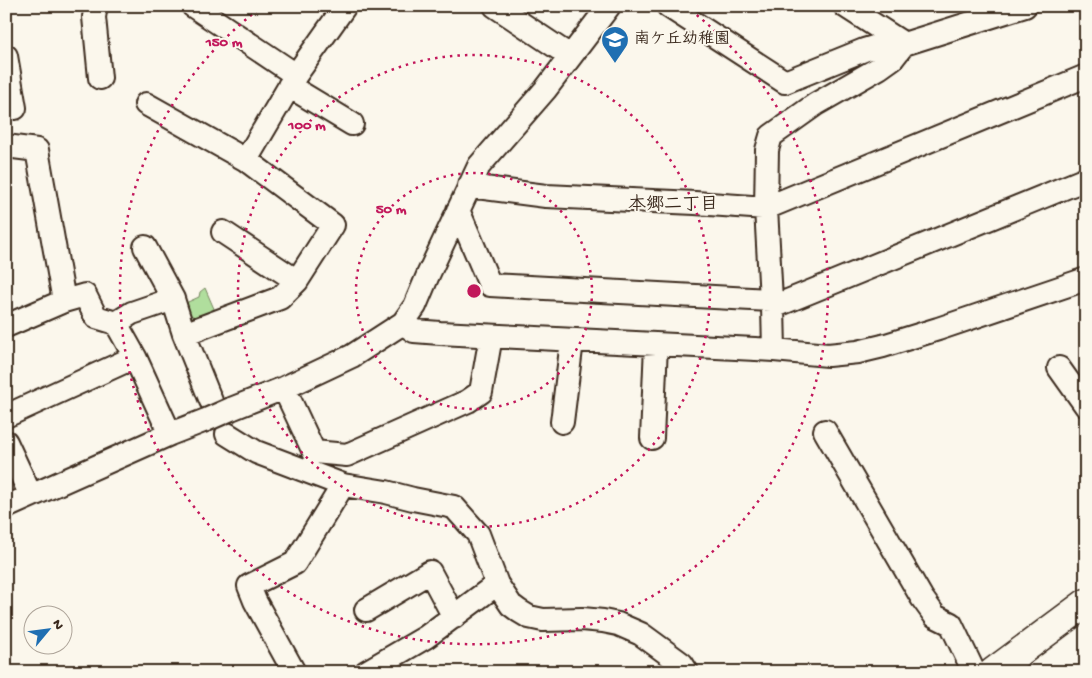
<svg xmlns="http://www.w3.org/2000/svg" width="1092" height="678" viewBox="0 0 1092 678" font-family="'Gochi Hand','Klee One',sans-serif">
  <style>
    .green { fill: #b0de9d; stroke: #76845e }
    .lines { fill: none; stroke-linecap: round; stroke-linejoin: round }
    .minor-casing { stroke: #3b2a1e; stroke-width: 26 }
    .major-casing { stroke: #3b2a1e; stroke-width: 31 }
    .minor { stroke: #fbf7ec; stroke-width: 22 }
    .major { stroke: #fbf7ec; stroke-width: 28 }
    .minor-bridge-casing { stroke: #3b2a1e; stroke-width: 26; stroke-linecap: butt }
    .minor-bridge { stroke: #fbf7ec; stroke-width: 22 }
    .ring { fill: none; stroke: #c2185b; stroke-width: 2.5; stroke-dasharray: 2.5 5 }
    .labels { text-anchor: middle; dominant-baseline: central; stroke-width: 4; stroke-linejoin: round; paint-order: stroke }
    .poi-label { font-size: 16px; font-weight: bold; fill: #3b2a1e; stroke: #fbf7ec; text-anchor: start }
    .neighbourhood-label { font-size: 18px; font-weight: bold; fill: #3b2a1e; stroke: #fbf7ec }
    .centre { fill: #c2185b; stroke: #fbf7ec; stroke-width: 2.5 }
    .ring-label { font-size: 15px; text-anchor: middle; font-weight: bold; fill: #c2185b; stroke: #fbf7ec; stroke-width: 4; stroke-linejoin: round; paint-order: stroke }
  </style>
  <rect width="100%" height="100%" fill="#fbf7ec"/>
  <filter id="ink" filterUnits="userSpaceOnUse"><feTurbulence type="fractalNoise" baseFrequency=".02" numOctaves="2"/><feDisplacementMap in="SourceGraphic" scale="10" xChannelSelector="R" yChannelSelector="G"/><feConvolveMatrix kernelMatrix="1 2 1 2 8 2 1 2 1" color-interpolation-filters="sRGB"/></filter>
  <g filter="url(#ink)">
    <!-- green -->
    <path class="green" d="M205 288 215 311C198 319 193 320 179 306L199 297 200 292Z"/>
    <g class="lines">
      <defs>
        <path id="minor" d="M96 6 94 17 100 78
          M193 6 296 75
          M495 6 570 56
          M668 6 785 82 864 50 897 40
          M845 6 904 44
          M6 56 15 108
          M289 86 352 124
          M146 104 246 160 333 225 297 281 280 298 184 334
          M6 146 37 150 64 301
          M246 160 296 75 345 6
          M469 186 546 196 695 203 766 208 1086 76
          M458 210 490 285 771 300
          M223 232 297 281
          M145 247 173 299 184 334 211 401
          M773 307 1086 179
          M116 323 132 313 173 299
          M403 323 414 331 440 333 774 350 828 355 858 352 883 346 938 329 1086 279
          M6 326 64 301 85 295 96 317 116 323 135 357 170 434
          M774 350 773 307 771 300 766 208 767 150 771 136 816 104 879 68 893 58 904 44 1025 6
          M1059 368 1086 406
          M284 388 314 452 347 455 468 401 481 392 491 336
          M231 409 284 388 352 356 403 323 415 306 428 275 479 166 545 90 609 6
          M6 416 135 357
          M562 422 572 341
          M825 431 922 598 935 616 951 624 974 672
          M227 434 256 452 343 485 386 492 413 499 454 507 478 534 497 584 511 605 519 611 529 617 543 620 582 619 603 621 618 624 641 634 682 664 687 672
          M652 438 656 345
          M6 442 31 496
          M6 507 170 434 206 420
          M366 610 430 572 454 617
          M294 672 255 601 249 586 295 563 343 485
          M366 672 426 637 497 584"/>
        <path id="major" d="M993 672 1086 603"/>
      </defs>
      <!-- minor casing -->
      <use href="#minor" class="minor-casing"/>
      <!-- major casing -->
      <use href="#major" class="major-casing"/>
      <!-- minor -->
      <use href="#minor" class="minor"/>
      <!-- major -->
      <use href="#major" class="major"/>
      <defs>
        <path id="minor-bridge" d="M206 420 231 409"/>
      </defs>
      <!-- minor-bridge casing -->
      <use href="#minor-bridge" class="minor-bridge-casing"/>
      <!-- minor-bridge -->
      <use href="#minor-bridge" class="minor-bridge"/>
    </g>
  </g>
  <!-- distance rings -->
  <g class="ring">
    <circle cx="474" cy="291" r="118"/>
    <circle cx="474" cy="291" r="236"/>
    <path d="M685 6A354 354 0 1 1 263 6"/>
  </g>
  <!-- icons -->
  <defs>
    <symbol id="school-pin" viewBox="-11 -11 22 30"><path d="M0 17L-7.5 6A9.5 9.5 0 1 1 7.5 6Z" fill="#1f6fb2" stroke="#fbf7ec"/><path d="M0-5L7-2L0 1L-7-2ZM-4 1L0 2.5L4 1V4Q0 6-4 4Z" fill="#fff"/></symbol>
  </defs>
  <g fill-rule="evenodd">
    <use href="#school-pin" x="599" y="24" width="32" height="43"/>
  </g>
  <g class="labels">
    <!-- poi labels -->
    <g class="poi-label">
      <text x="634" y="40">南ケ丘幼稚園</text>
    </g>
    <!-- neighbourhood labels -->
    <g class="neighbourhood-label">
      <text x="673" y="205">本郷二丁目</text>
    </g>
  </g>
  <circle cx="474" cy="291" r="8" class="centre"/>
  <g class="ring-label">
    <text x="224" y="46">150 m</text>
    <text x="307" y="129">100 m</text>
    <text x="391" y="213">50 m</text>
  </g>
  <!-- margin -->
  <rect width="1092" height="678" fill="none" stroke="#fbf7ec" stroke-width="25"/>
  <rect x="12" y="12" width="1067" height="653" fill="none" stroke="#3b2a1e" stroke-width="2" filter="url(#ink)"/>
  <!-- north arrow -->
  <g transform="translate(48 630) rotate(61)"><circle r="24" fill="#fbf7ec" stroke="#aea59a"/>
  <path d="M0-4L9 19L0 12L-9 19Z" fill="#1f6fb2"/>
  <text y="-8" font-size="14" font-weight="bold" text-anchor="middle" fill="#3b2a1e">N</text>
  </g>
</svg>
